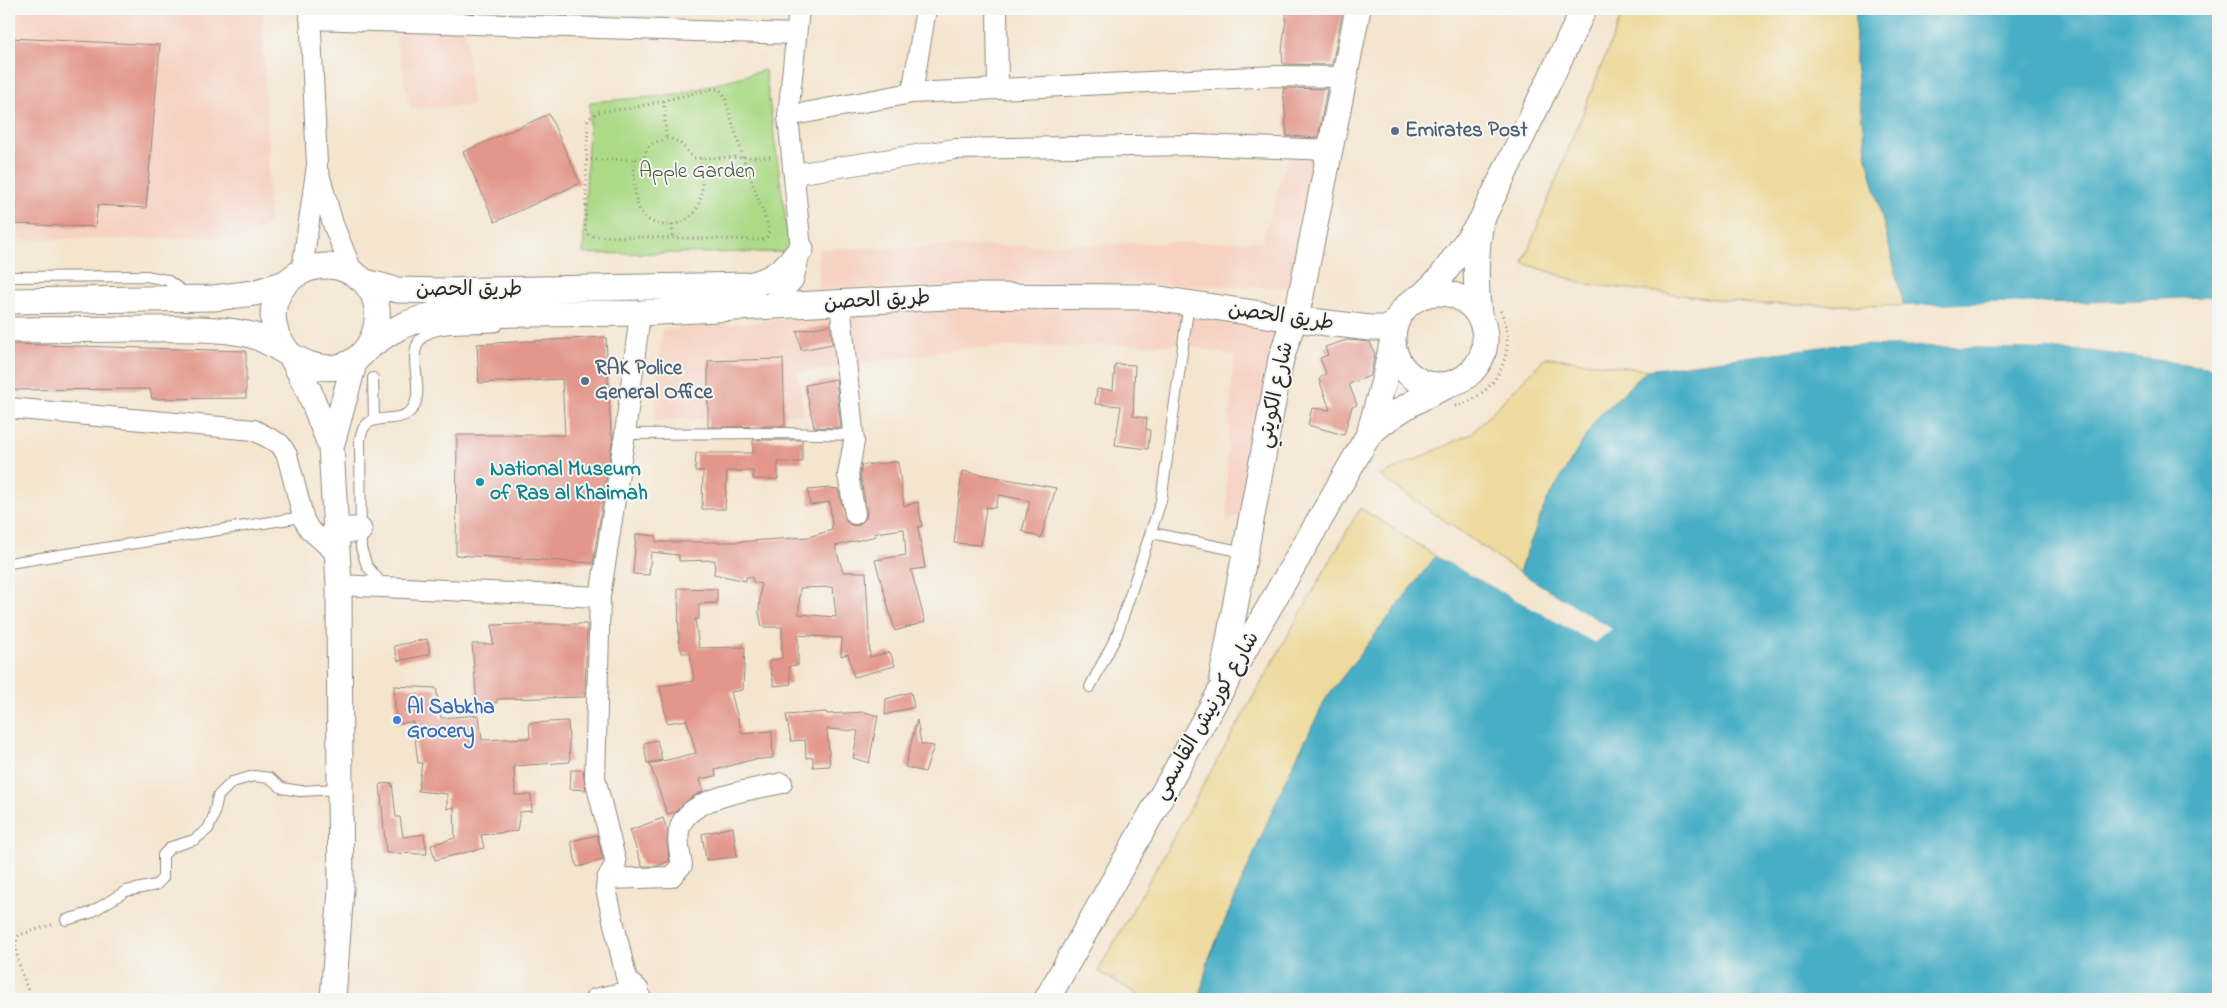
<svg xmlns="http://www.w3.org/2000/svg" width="2227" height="1008" viewBox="0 0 2227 1008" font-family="'Indie Flower','Playpen Sans Arabic',sans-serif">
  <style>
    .built { fill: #f6d2c3 }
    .green { fill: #acda87; stroke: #6c8259 }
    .sand { fill: #eeda9e; stroke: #8c8264 }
    .water { fill: #46aec5; stroke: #386c78 }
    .pier { fill: #f4e5cf }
    .building { fill: #e3978c; fill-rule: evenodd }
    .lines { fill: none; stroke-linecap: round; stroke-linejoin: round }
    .service-casing { stroke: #90887d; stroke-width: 12 }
    .minor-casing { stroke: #90887d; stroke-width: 22 }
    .tertiary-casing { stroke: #90887d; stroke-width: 27 }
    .path { stroke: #90887d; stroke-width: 3; stroke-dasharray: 1 4; stroke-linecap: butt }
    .service { stroke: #fff; stroke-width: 10 }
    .minor { stroke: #fff; stroke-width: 20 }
    .tertiary { stroke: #fff; stroke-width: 25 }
    .service-dot { fill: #5c6f8a; stroke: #f6f6f2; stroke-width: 2 }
    .culture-dot { fill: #0f9aa8; stroke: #f6f6f2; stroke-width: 2 }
    .shop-dot { fill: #3f7fe0; stroke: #f6f6f2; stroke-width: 2 }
    .labels { text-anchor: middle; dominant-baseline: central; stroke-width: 4; stroke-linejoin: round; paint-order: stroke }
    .service-label { font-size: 21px; font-weight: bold; fill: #4e5e75; stroke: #f6f6f2; text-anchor: start }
    .park-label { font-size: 21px; fill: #4b5742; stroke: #f6f6f2 }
    .street-label { font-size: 21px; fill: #2b2b2b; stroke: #f6f6f2 }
    .culture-label { font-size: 21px; font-weight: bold; fill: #0d838f; stroke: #f6f6f2; text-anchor: start }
    .shop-label { font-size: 21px; font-weight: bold; fill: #366cbe; stroke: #f6f6f2; text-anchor: start }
  </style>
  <rect width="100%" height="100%" fill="#f6f6f2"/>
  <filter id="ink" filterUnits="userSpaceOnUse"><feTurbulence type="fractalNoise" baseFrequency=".02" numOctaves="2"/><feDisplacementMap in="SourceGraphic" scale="10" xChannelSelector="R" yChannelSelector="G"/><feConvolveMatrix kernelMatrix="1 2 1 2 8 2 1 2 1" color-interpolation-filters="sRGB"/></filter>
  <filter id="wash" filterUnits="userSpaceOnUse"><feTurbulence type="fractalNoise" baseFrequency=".0096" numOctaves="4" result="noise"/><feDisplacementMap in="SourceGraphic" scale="20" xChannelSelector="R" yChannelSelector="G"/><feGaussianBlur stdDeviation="1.12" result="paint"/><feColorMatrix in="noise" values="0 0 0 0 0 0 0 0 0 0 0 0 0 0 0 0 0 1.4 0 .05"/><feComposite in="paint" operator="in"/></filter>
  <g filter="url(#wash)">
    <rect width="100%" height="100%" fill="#f4e5cf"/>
    <!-- built -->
    <path class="built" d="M9 9H265L262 27 269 146 268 222 252 237 9 240Z
      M390 9H464L472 106 410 109Z
      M1288 157 1324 159 1300 288 1056 282 819 290 818 249 1262 241Z
      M918 301 1119 304 1273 324 1281 338 1245 513 1227 520V456L1234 356 1181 344 965 348 798 373 804 414 654 421 662 330 824 316Z"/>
    <!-- green -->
    <path class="green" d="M765 70 790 252 583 254 590 102 676 95Z"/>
    <!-- sand -->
    <path class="sand" d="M1624 9H1856L1855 63 1867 157 1904 306 1758 304 1586 284 1523 263Z
      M1546 357 1647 370 1597 418 1546 502 1519 572 1380 476 1471 434Z
      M1360 508 1436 556 1327 697 1286 779 1209 958 1199 999H1146L1098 971Z"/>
    <!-- water -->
    <path class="water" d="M1856 9H2218V296C2113 304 2009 302 1904 306L1867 157 1855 63Z
      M1840 344 2087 350 2218 368V999H1199L1209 958 1286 779 1327 697 1436 556 1595 642 1611 629 1519 572 1546 502 1597 418 1647 370Z"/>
    <!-- pier -->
    <path class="pier" d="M2218 297V299L2083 306 1991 305 1904 309 1901 306 1991 303H2083Z
      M1840 341 2087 348 2218 365V368L2087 350 1840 344 1644 370Z
      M1438 554 1595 640 1608 629 1517 574V571L1612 629 1595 643 1434 555Z"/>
    <g id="blocks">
      <!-- building -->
      <path class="building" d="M1287 9H1343L1332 65 1283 64 1282 52Z
        M9 38 160 45 146 208 98 205 95 227 9 224Z
        M1283 88 1327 89 1318 138 1287 136Z
        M549 114 580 183 495 222 463 152Z
        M830 325 832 344 801 350 797 331Z
        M606 337 611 435H613L593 563 456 555 457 435H565L562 379 479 383 477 344Z
        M1347 340 1370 342 1375 354 1370 376 1349 384 1357 405 1352 407 1344 435 1308 425 1312 408 1330 410 1319 379 1326 373 1320 358 1328 355 1325 347Z
        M9 344 246 351V398L152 399 150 389 9 390Z
        M783 359 785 426 708 427V361Z
        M1115 364 1135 365 1133 416 1147 418 1146 429 1150 430 1148 449 1115 445 1121 406 1095 404 1097 389 1113 390Z
        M836 379 841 428 814 427 805 385Z
        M753 440H802V462H778V479H753V471H727L725 509H702L703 471H695L696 453H753Z
        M898 462 904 506 918 502 922 526 918 527 925 568 911 570 925 622 895 631 875 560 906 555 904 529 875 533 876 536 835 546 843 572H866L870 657 890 652 895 666 854 677 848 654 841 656 842 638 798 635V665L789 666 791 684 774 686 769 661 782 658V627H762L759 612 761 584 753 582 752 577H746V581L714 574 715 560 679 561V555L651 552 649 575 633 574 636 534 656 536V542H735L808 537 832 530 830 502 810 505 808 490 829 488 838 489 846 521 851 525 858 526 866 518 867 512 860 475 862 465ZM833 587 836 617 799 614 800 588Z
        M962 471 1056 488 1041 538 1022 531 1030 501 999 495 995 508 986 507 981 545 954 543Z
        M678 588 717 589V603L699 604V619H695L699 648 745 647 743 690 731 692 742 734 772 731 773 758 751 760 715 770 716 776 700 779 703 791 689 799 675 812 667 814 650 764 696 753 687 720 667 723 660 686 694 681 690 653H682L679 642Z
        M524 624H587L585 697 497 699V703L477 704 472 644H493L492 625Z
        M427 639 430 654 398 661 394 646Z
        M394 686 436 688 441 718 479 715 482 740 530 738 529 723 568 721 570 762 514 766 515 795H531L532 811 520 812 517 831 481 835 484 848 435 860 431 845 455 838 454 807 447 809V794L418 791 422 763H418L413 722 396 724Z
        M911 692 914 707 885 715 886 699Z
        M826 712 827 714 865 712 878 716 869 763 853 758 858 731 827 729 830 766 813 767V757L806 758 805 740 791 741 786 715Z
        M917 720 921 744 934 746 925 772 905 767Z
        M657 740 662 760 647 763 644 743Z
        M571 770H583L586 790 570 789Z
        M392 783 396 817H400L403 837 424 834 427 854 386 853 380 784Z
        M663 818 667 830 669 861 657 866H642L630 830Z
        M733 827 737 857 706 860 702 834Z
        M597 835 603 860 577 867 571 841Z"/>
    </g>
  </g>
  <g filter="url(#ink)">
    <use href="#blocks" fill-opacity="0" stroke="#90887d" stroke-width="1"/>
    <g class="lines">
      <defs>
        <path id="service" d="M9 277 146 276 167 280 188 295
          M373 378 374 419
          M625 434 783 433 854 435
          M1152 533 1244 552
          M9 563 302 517
          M383 585 367 566 361 548 360 440C364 405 398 429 413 408 426 388 403 350 425 335 440 324 478 329 497 326
          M1090 687 1117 635 1161 501 1189 303
          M66 920 90 913 126 891 156 885 163 878V855L171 847 194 840 208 829 213 818 218 796 232 782 254 776 270 778 282 788 300 791 339 789"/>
        <path id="minor" d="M997 11 998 89
          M310 19 796 34
          M912 93 1276 76 1345 77
          M788 116 912 93 926 9
          M319 174 333 224 352 271
          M795 174 955 149 1195 145 1331 150
          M302 270 317 165 310 9
          M840 303 854 441 848 475 855 514
          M766 307 780 295 793 280 801 249 788 116 799 9
          M9 408 254 430 280 444 287 455 304 520 309 529 337 554
          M339 585 600 597 625 434 640 313
          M600 597 595 778 616 863 607 879 606 889 627 981 638 989 641 999
          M607 879 671 877 682 865C680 854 676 839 680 827 690 796 753 790 782 783
          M595 999 638 989"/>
        <path id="tertiary" d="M366 282 397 290 443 291 749 285C775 279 784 270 801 249
          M1393 339a46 46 0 1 1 92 0a46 46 0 1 1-92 0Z
          M1422 296 1441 277 1481 221 1584 9
          M9 301 214 298 254 293 286 283
          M1479 314C1475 284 1475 258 1480 228
          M9 330C54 330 100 329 145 329 179 329 214 327 247 334 280 341 301 373 337 367 376 361 392 304 361 279 320 245 257 283 277 335 279 341 284 346 287 351
          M368 348C391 330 406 322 434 315L640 313 965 296 1147 297 1294 319 1370 328H1393
          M291 356 309 391 331 447 339 585 340 789 341 889 333 999
          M1369 434C1393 413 1418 398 1447 386
          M331 447 355 360
          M336 530H359
          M1222 677 1281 359 1300 300 1358 9
          M1047 999 1219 694 1369 434 1385 377 1392 343"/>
      </defs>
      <!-- service casing -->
      <use href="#service" class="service-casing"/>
      <!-- minor casing -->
      <use href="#minor" class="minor-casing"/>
      <!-- tertiary casing -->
      <use href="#tertiary" class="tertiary-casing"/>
      <!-- path -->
      <path class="path" d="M711 89H719L724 95 743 157 769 229 768 236 762 240 593 236 587 234 585 228 588 119 598 112 633 108Z
        M664 101 666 139
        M634 159C635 175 633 195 639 209 650 232 687 229 697 208 705 193 701 174 701 158
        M586 160 643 159C646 155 645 152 648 148 651 144 657 141 662 140 678 135 684 149 694 158L774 157
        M672 225 673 238
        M1455 406C1497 397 1520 348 1500 310
        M31 999C26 983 10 949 19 935L54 924"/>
      <!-- service -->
      <use href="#service" class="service"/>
      <!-- minor -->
      <use href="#minor" class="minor"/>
      <!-- tertiary -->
      <use href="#tertiary" class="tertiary"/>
    </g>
  </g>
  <!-- markers -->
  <g class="service-dot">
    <circle cx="1395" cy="131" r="5"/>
    <circle cx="585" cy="381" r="5"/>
  </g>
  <circle class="culture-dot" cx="480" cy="482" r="5"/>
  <circle class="shop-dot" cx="397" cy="720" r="5"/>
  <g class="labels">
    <!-- service labels -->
    <g class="service-label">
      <text x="1405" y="131">Emirates Post</text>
      <text x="595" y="369">RAK Police<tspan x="595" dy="24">General Office</tspan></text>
    </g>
    <!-- park labels -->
    <g class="park-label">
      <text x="697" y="172">Apple Garden</text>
    </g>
    <!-- street labels -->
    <g class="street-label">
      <text x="469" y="290">طريق الحصن</text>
      <text transform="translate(877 301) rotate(-3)">طريق الحصن</text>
      <text transform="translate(1281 317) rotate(8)">طريق الحصن</text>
      <text transform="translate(1276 395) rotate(-78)">شارع الكويتي</text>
      <text transform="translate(1207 716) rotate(-60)">شارع كورنيش القاسمي</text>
    </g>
    <!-- culture labels -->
    <g class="culture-label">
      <text x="490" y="470">National Museum<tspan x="490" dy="24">of Ras al Khaimah</tspan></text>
    </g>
    <!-- shop labels -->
    <g class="shop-label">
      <text x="407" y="708">Al Sabkha<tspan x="407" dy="24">Grocery</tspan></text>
    </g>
  </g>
  <!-- margin -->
  <rect width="2227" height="1008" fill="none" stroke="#f6f6f2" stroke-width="30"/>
</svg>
